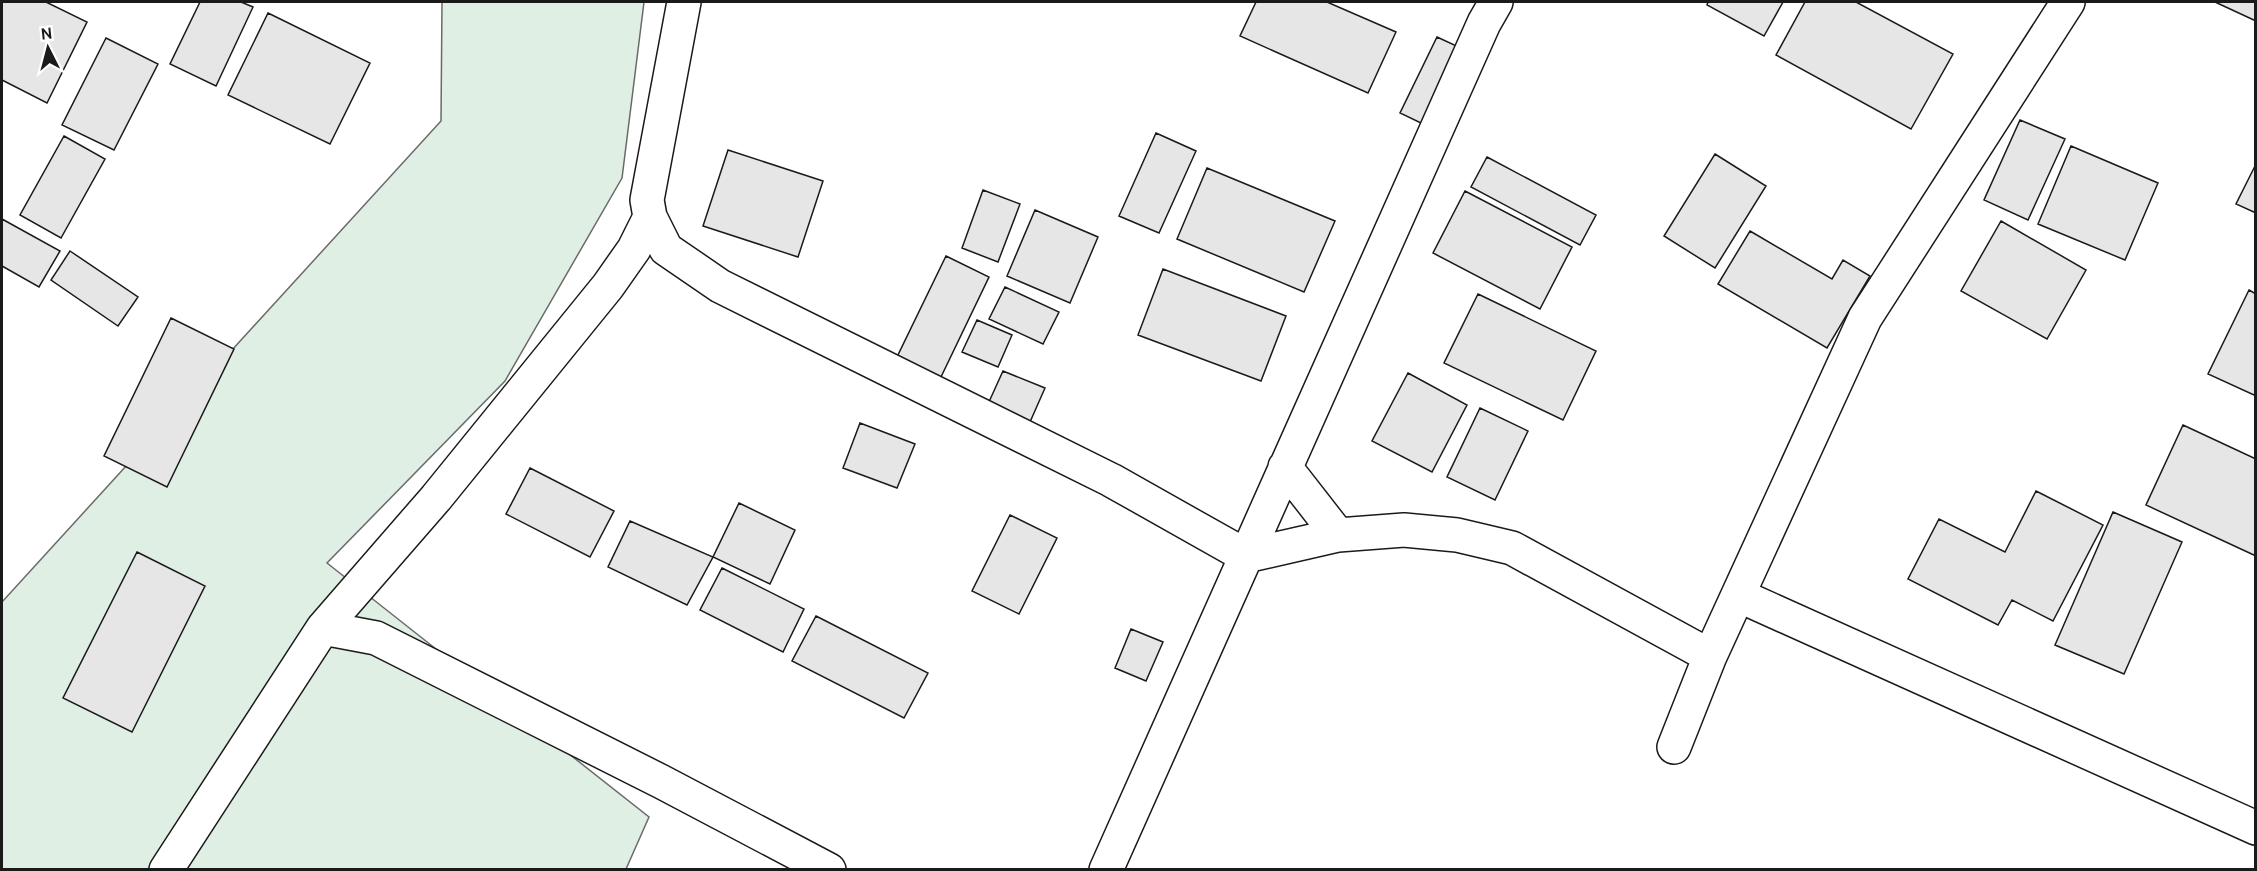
<svg xmlns="http://www.w3.org/2000/svg" width="2257" height="871" viewBox="0 0 2257 871" font-family="Cabin,sans-serif">
  <style>
    .green { fill: #e0efe3; stroke: #6a6a6a; stroke-width: 1.5 }
    .building { fill: #e6e6e6; stroke: #1a1a1a; stroke-width: 1.5 }
    .lines { fill: none; stroke-linecap: round; stroke-linejoin: round }
    .street-casing { stroke: #1a1a1a; stroke-width: 36 }
    .street { stroke: #fff; stroke-width: 33 }
  </style>
  <rect width="100%" height="100%" fill="#fff"/>
  <!-- green -->
  <path class="green" d="M442 2H644L622 178 505 381 327 563 649 817 626 869H2V602L441 121Z"/>
  <!-- building -->
  <path class="building" d="M2 2H46L87 22 47 103 2 80Z
    M200 2H241L253 7 216 86 170 64Z
    M1256 2H1327L1396 32 1368 93 1240 36Z
    M1708 2H1783L1764 36 1707 5Z
    M1805 2H1856L1953 54 1911 129 1776 55Z
    M2215 2H2256V21Z
    M268 13 370 63 330 144 228 95Z
    M1437 37 1461 48 1423 124 1400 113Z
    M106 38 158 64 114 150 62 125Z
    M2020 120 2065 139 2028 220 1984 200Z
    M1156 133 1196 151 1159 233 1119 216Z
    M64 136 105 159 61 238 20 215Z
    M2071 146 2158 183 2125 260 2038 224Z
    M728 150 823 181 798 257 703 226Z
    M1715 154 1766 186 1715 268 1664 236Z
    M1487 157 1596 215 1580 245 1471 187Z
    M2256 164V213L2236 204Z
    M1207 168 1335 221 1304 292 1177 239Z
    M983 190 1020 204 998 262 962 248Z
    M1465 191 1572 247 1540 309 1433 253Z
    M1035 210 1098 237 1070 303 1007 276Z
    M2 219 60 251 39 287 2 266Z
    M2001 221 2086 270 2047 339 1961 291Z
    M1750 231 1832 279 1843 260 1870 276 1827 348 1718 284Z
    M70 251 138 297 118 326 51 280Z
    M946 256 989 277 940 379 897 357Z
    M1163 269 1286 316 1261 381 1138 335Z
    M1005 287 1059 312 1043 344 989 319Z
    M2249 290 2256 294V391L2254 395 2208 374Z
    M1478 294 1596 351 1563 420 1444 363Z
    M171 318 234 349 167 487 104 456Z
    M977 320 1012 335 998 367 962 352Z
    M1003 371 1045 388 1030 422 988 404Z
    M1408 373 1467 405 1432 472 1372 441Z
    M1480 408 1528 431 1495 500 1447 477Z
    M860 423 915 444 897 488 843 468Z
    M2183 425 2256 459V556L2146 505Z
    M530 468 614 511 590 557 506 514Z
    M2036 491 2103 525 2053 621 2012 600 1998 625 1908 579 1939 519 2005 552Z
    M739 503 795 530 770 584 713 557Z
    M2113 512 2182 542 2124 674 2055 645Z
    M1010 515 1057 538 1019 614 972 591Z
    M630 521 713 557 687 605 608 567Z
    M137 552 205 586 132 732 63 698Z
    M722 568 804 609 783 652 700 610Z
    M816 616 928 673 904 718 792 661Z
    M1131 629 1163 642 1146 681 1115 668Z"/>
  <g class="lines">
    <defs>
      <path id="street" d="M684 2 647 200 650 217 666 249 720 286 1111 480 1246 556 1338 535 1285 467
        M1338 535 1404 530 1457 535 1512 548 1710 656
        M1738 595 2256 828
        M323 628 376 638 662 782 829 870
        M1674 747 1710 656 1865 318 2068 2
        M166 870 323 628 436 498 608 286 634 249 650 217
        M1106 870 1484 23 1496 2"/>
    </defs>
    <!-- street casing -->
    <use href="#street" class="street-casing"/>
    <!-- street -->
    <use href="#street" class="street"/>
  </g>
  <!-- border -->
  <rect width="2257" height="871" fill="none" stroke="#1a1a1a" stroke-width="6"/>
  <!-- north arrow -->
  <g transform="translate(48 48) rotate(354)" stroke="#ffffff" stroke-width="4.5" paint-order="stroke">
  <path d="M0-4.5L10 22L0 15L-10 22Z" fill="#1a1a1a"/>
  <text y="-9" font-size="16" font-weight="bold" text-anchor="middle" fill="#1a1a1a">N</text>
  </g>
</svg>
